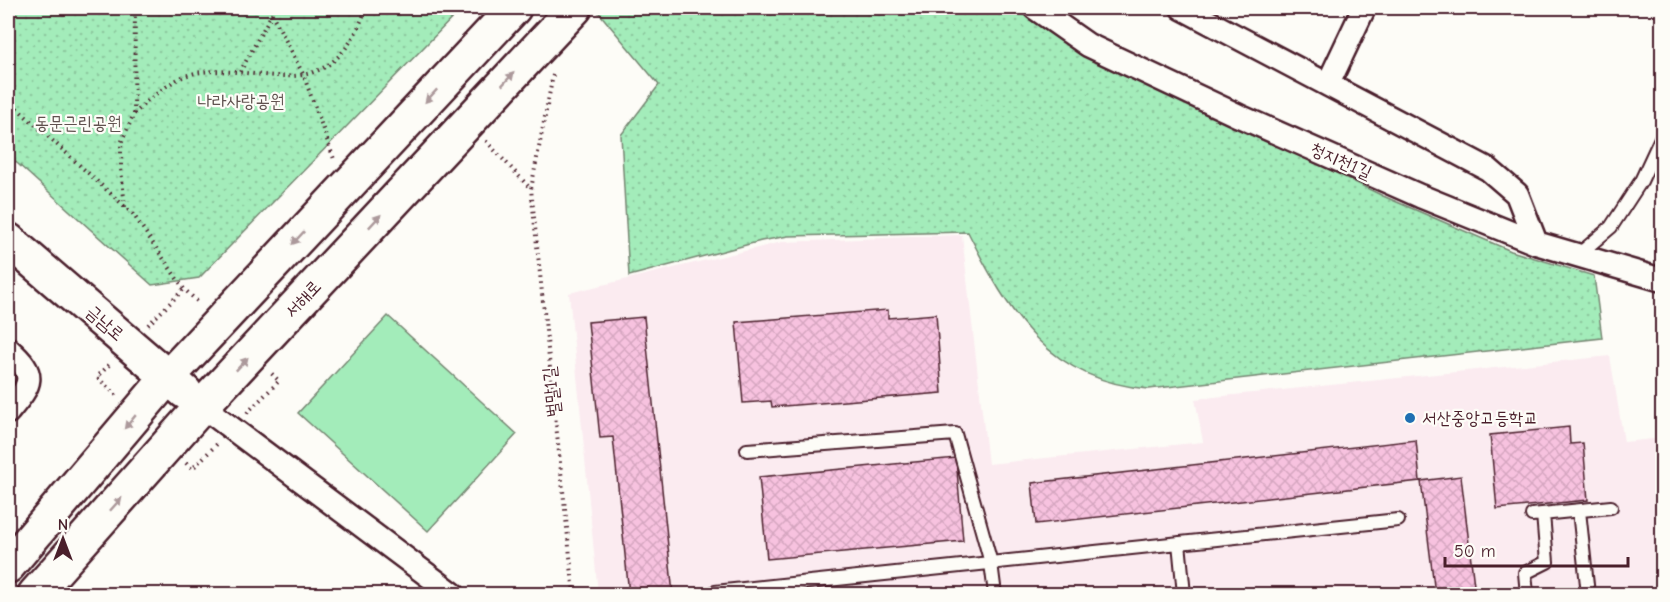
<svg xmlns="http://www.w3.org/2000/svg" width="1670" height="602" viewBox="0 0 1670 602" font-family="'Comic Neue','Poor Story',sans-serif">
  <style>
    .built { fill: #fbebf0 }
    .green { fill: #a3ecba; stroke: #768672; stroke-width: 1.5 }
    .park { fill: url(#park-dots); stroke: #768672; stroke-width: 1.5 }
    .building { fill: url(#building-cross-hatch); stroke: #4a1f2b; stroke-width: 1.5 }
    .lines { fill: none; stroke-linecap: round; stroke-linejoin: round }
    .lane-casing { stroke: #4a1f2b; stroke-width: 16 }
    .street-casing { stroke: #4a1f2b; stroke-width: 27 }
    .secondary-casing { stroke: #4a1f2b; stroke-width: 38 }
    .path { stroke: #4a1f2b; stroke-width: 4; stroke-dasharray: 1.5 4.5; stroke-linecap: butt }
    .lane { stroke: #fdfcf7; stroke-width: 12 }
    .street { stroke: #fdfcf7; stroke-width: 22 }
    .secondary { stroke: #fdfcf7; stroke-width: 33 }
    .oneway { fill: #ac999b }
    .poi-dot { fill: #1f6fb2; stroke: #fdfcf7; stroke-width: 2 }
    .labels { text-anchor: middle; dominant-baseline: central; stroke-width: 4.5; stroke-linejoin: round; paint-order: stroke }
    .park-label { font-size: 18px; fill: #60524f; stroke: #fdfcf7 }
    .street-label { font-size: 18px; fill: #4a1f2b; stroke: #fdfcf7 }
    .poi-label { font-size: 18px; fill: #4a1f2b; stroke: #fdfcf7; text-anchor: start }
  </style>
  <defs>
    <pattern id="park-dots" width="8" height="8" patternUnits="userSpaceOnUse" patternTransform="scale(1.5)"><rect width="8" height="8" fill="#a3ecba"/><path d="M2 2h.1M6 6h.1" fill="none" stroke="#8ecaa0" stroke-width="1.8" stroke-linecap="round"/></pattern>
    <pattern id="building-cross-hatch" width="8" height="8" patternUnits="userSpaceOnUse" patternTransform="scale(1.5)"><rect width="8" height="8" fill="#f7c2df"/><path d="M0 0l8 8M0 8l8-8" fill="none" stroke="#d5a6c0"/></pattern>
  </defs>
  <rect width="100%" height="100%" fill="#fdfcf7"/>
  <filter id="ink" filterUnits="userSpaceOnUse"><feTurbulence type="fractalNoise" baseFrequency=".0167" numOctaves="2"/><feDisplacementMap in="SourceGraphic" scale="12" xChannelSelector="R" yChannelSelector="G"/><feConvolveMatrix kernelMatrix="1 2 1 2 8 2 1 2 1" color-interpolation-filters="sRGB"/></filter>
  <g filter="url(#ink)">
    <!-- built -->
    <path class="built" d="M962 235 988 464 1203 442 1195 399 1610 356 1624 442 1662 438V594H598L569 293 782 242Z"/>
    <!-- green -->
    <path class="green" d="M388 316 517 434 428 531 298 413Z"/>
    <!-- park -->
    <path class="park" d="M8 8H462L199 278 152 285 8 155Z
      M595 8H1026L1068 41 1383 196 1511 251 1594 276 1602 338 1149 389C1049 381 1009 314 968 232L788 236 761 241 629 276 621 135 659 85Z"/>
    <!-- building -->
    <path class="building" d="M888 310V318L936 314 942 393 772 407 771 401 743 403 736 322Z
      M644 317 673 594H629L613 437 600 438 588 322Z
      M1569 427 1570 444 1583 443 1588 500 1497 509 1490 435Z
      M1416 440 1420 481 1036 524 1032 483Z
      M956 458 963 541 767 559 759 477Z
      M1461 476 1475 594H1435L1421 481Z"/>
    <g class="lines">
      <defs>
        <path id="lane" d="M1578 255 1611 227 1641 181 1662 136
          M747 450 955 434 991 563 995 594
          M1579 511 1588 594
          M1532 515 1611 507
          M1179 543 1184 594
          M715 594V592L1398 520
          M1527 594 1525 573 1547 562 1543 514"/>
        <path id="street" d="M1035 8 1088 45 1239 116 1420 196 1536 243 1662 280
          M1182 8 1488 169 1517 194 1536 243
          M1328 84 1364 8
          M8 349C39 376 31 384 8 412
          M202 406 453 594"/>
        <path id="secondary" d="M8 240 185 392
          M8 566 168 377 514 8
          M35 594 202 406 575 8"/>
      </defs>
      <!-- lane casing -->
      <use href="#lane" class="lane-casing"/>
      <!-- street casing -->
      <use href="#street" class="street-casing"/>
      <!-- secondary casing -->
      <use href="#secondary" class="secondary-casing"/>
      <!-- path -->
      <path class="path" d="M269 8 303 74 334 159
        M240 72 275 8
        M553 75 531 189 574 594
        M8 100 133 214 184 289 199 303
        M134 114C149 100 165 84 185 76 201 70 218 71 235 72 250 73 266 76 281 76 329 79 352 49 366 8
        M486 141 530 188
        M125 207 121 169V143L134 114 135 8
        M148 325 184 289
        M109 365 97 377 116 395
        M247 413 279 381 271 373
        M186 463 192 469 217 444"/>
      <!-- lane -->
      <use href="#lane" class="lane"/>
      <!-- street -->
      <use href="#street" class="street"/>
      <!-- secondary -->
      <use href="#secondary" class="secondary"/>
    </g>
    <!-- one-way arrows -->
    <defs><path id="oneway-solid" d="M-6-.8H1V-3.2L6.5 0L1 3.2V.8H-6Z" transform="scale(1.5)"/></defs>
    <g class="oneway">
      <use href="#oneway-solid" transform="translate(508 79) rotate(-47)"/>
      <use href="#oneway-solid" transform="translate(431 96) rotate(133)"/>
      <use href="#oneway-solid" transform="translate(375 221) rotate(-47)"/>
      <use href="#oneway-solid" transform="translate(298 238) rotate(133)"/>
      <use href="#oneway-solid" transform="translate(242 364) rotate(-47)"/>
      <use href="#oneway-solid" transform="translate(130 422) rotate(130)"/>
      <use href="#oneway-solid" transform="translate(116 504) rotate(-48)"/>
    </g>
  </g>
  <!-- markers -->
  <circle class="poi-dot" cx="1410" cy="418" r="6"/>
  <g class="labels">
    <!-- park labels -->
    <g class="park-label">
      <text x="241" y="101">나라사랑공원</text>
      <text x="78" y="123">동문근린공원</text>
    </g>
    <!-- street labels -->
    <g class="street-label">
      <text transform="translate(1341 161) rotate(24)">청지천1길</text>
      <text transform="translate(303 299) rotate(-47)">서해로</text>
      <text transform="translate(105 323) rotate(41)">금남로</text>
      <text transform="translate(552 392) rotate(-96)">벌말1길</text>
    </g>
    <!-- poi labels -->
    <g class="poi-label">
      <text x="1422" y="418">서산중앙고등학교</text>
    </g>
  </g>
  <!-- margin -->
  <rect width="1670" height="602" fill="none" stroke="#fdfcf7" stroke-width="30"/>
  <rect x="15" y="15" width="1640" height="572" fill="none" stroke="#4a1f2b" stroke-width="2" filter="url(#ink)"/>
  <!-- north arrow -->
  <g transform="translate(63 539)" stroke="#fdfcf7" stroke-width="4.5" paint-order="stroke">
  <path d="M0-4.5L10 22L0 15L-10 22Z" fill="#4a1f2b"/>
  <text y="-9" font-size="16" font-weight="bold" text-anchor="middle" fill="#4a1f2b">N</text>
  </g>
  <!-- scale -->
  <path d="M1445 557v9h183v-9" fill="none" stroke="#4a1f2b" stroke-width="3"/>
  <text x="1454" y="557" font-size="18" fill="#4a1f2b" stroke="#fdfcf7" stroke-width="4.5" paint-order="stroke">50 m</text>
</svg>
